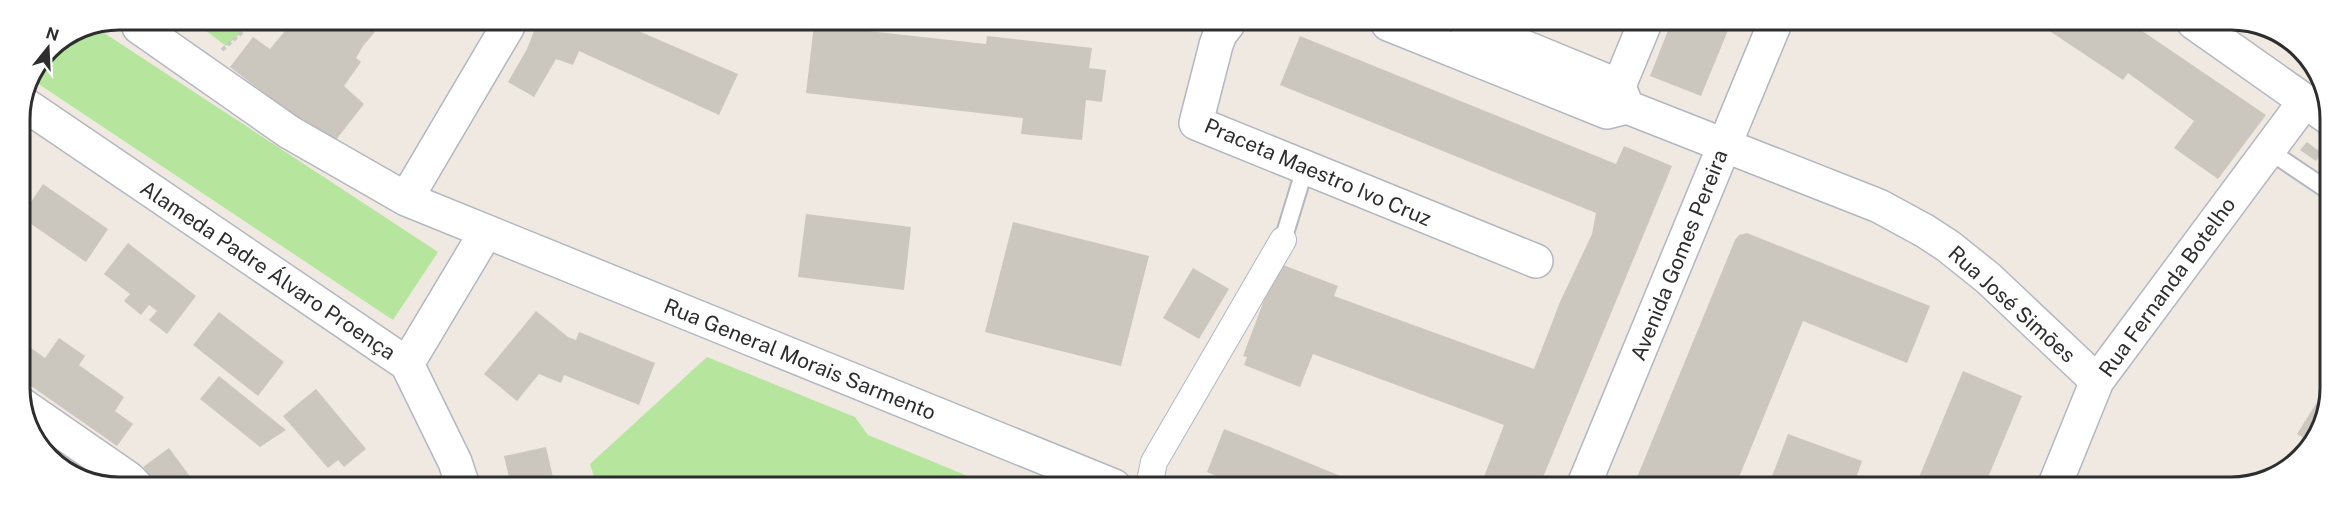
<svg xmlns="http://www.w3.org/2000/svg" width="2350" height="507" viewBox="0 0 2350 507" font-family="'Public Sans',sans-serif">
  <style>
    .green { fill: #b6e59e }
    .building { fill: #cbc7bf }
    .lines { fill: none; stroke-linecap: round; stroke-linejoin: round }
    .service-casing { stroke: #b4b7c1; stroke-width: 20 }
    .pedestrian-casing { stroke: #b4b7c1; stroke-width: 28 }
    .minor-casing { stroke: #b4b7c1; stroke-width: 36 }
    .tertiary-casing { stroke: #b4b7c1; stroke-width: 36 }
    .path { stroke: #c9c9c9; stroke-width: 4; stroke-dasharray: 4.5 3; stroke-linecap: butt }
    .service { stroke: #fff; stroke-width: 16 }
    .pedestrian { stroke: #fff; stroke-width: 26 }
    .minor { stroke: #fff; stroke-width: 33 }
    .tertiary { stroke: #fff; stroke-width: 33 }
    .labels { text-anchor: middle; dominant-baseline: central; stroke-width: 4.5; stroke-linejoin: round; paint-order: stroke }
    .street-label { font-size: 21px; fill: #2e2e2e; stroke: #fff }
    .rim { fill: none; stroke: #2e2e2e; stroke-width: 3 }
  </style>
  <rect width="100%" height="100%" fill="#efe9e1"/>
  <!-- green -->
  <path class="green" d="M81 27H95L438 252 393 320 34 81 49 49Z
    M201 27H248L226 46Z
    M707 357 855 417 868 435 992 486H597L590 464Z"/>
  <!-- building -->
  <path class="building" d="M2036 22H2129L2266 115 2218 179 2174 148 2194 121 2128 73 2123 80Z
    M1671 23H1731L1701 96 1650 76Z
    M2253 23 2301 49 2309 64 2252 24Z
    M814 25 986 44 987 36 1092 48 1089 68 1106 70 1102 102 1086 100 1082 140 1021 134 1023 118 806 93Z
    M289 26H380L363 46 356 58 361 62 344 86 364 104 332 145 230 67 253 37 270 49Z
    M536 26H627L738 74 719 115 579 51 573 65 556 59 534 97 508 82 527 49Z
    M1300 36 1616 164 1624 146 1672 166 1539 487H1480L1504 425 1313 354 1300 387 1244 365 1247 357 1243 356 1278 263 1338 286 1334 296 1534 369 1560 302 1592 234 1596 213 1280 85Z
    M2307 142 2322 153 2316 161 2300 150Z
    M43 184 108 229 86 262 21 217Z
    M806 214 911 227 904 290 798 277Z
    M1013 222 1149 256 1121 366 985 332Z
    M1747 233 1930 306 1907 363 1803 321 1735 487H1633L1735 240 1739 235Z
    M128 243 196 296 167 334 149 320 157 311 149 305 141 315 124 301 130 294 104 274Z
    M1193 268 1229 289 1199 339 1163 318Z
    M536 311 568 337 576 340 579 332 655 363 639 405 564 375 561 383 539 374 517 401 484 374Z
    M219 312 284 362 258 396 193 345Z
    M59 338 85 356 79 365 124 397 115 411 133 424 117 446 21 379V341L45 358Z
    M1963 371 2022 396 1984 487H1915Z
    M219 376 286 430 260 447 200 399Z
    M2329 383V407L2309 441 2297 434Z
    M316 389 366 449 344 467 338 460 328 468 283 416Z
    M1224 429 1270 447 1367 487H1241L1207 472Z
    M1788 434 1862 461 1853 487H1768Z
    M42 445 96 482 95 483 49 458Z
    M546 447 555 486H511L504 456Z
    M169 448 197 486H157L143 467Z
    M240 476 257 486H225Z
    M2160 477 2176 487H2154Z"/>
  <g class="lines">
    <defs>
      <path id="service" d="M2268 150 2329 191
        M1283 240 1305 168"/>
      <path id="pedestrian" d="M1149 486 1154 462 1283 240"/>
      <path id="minor" d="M1466 23 1619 86 1627 107
        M1228 24 1220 34 1216 45 1196 123 1536 261
        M1388 24 1607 112 1627 107 1879 206 1925 231 1948 246 1988 278 2097 381
        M139 27 289 132 406 199 1114 486
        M1619 86 1645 23
        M24 104 407 364 455 462 463 486
        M406 199 508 26
        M407 364 486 232
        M21 404 128 478 136 486
        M2054 487 2097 381 2305 101"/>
      <path id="tertiary" d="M2193 22 2329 118
        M1583 487 1775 23"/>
    </defs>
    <!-- service casing -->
    <use href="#service" class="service-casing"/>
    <!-- pedestrian casing -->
    <use href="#pedestrian" class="pedestrian-casing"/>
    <!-- minor casing -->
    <use href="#minor" class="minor-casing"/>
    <!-- tertiary casing -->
    <use href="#tertiary" class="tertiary-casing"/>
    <!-- path -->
    <path class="path" d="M222 50 248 27"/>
    <!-- service -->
    <use href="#service" class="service"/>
    <!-- pedestrian -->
    <use href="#pedestrian" class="pedestrian"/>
    <!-- minor -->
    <use href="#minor" class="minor"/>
    <!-- tertiary -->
    <use href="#tertiary" class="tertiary"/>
  </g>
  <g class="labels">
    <!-- street labels -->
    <g class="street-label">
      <text transform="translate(1318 172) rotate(23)">Praceta Maestro Ivo Cruz</text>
      <text transform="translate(1679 255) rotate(-68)">Avenida Gomes Pereira</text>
      <text transform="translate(268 270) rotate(34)">Alameda Padre Álvaro Proença</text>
      <text transform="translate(2167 287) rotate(-54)">Rua Fernanda Botelho</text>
      <text transform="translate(2012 304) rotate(42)">Rua José Simões</text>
      <text transform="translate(800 359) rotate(22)">Rua General Morais Sarmento</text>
    </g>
  </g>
  <!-- crop -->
  <path d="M0 0H2350V507H0ZM119 30H2231A89 89 0 0 1 2320 119V388A89 89 0 0 1 2231 477H119A89 89 0 0 1 30 388V119A89 89 0 0 1 119 30Z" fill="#fff" fill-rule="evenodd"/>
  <path class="rim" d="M119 30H2231A89 89 0 0 1 2320 119V388A89 89 0 0 1 2231 477H119A89 89 0 0 1 30 388V119A89 89 0 0 1 119 30Z"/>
  <!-- north arrow -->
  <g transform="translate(48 48) rotate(18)" stroke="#ffffff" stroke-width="4.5" paint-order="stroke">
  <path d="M0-4.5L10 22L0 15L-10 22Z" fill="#2e2e2e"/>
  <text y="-9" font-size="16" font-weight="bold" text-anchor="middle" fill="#2e2e2e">N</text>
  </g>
</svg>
